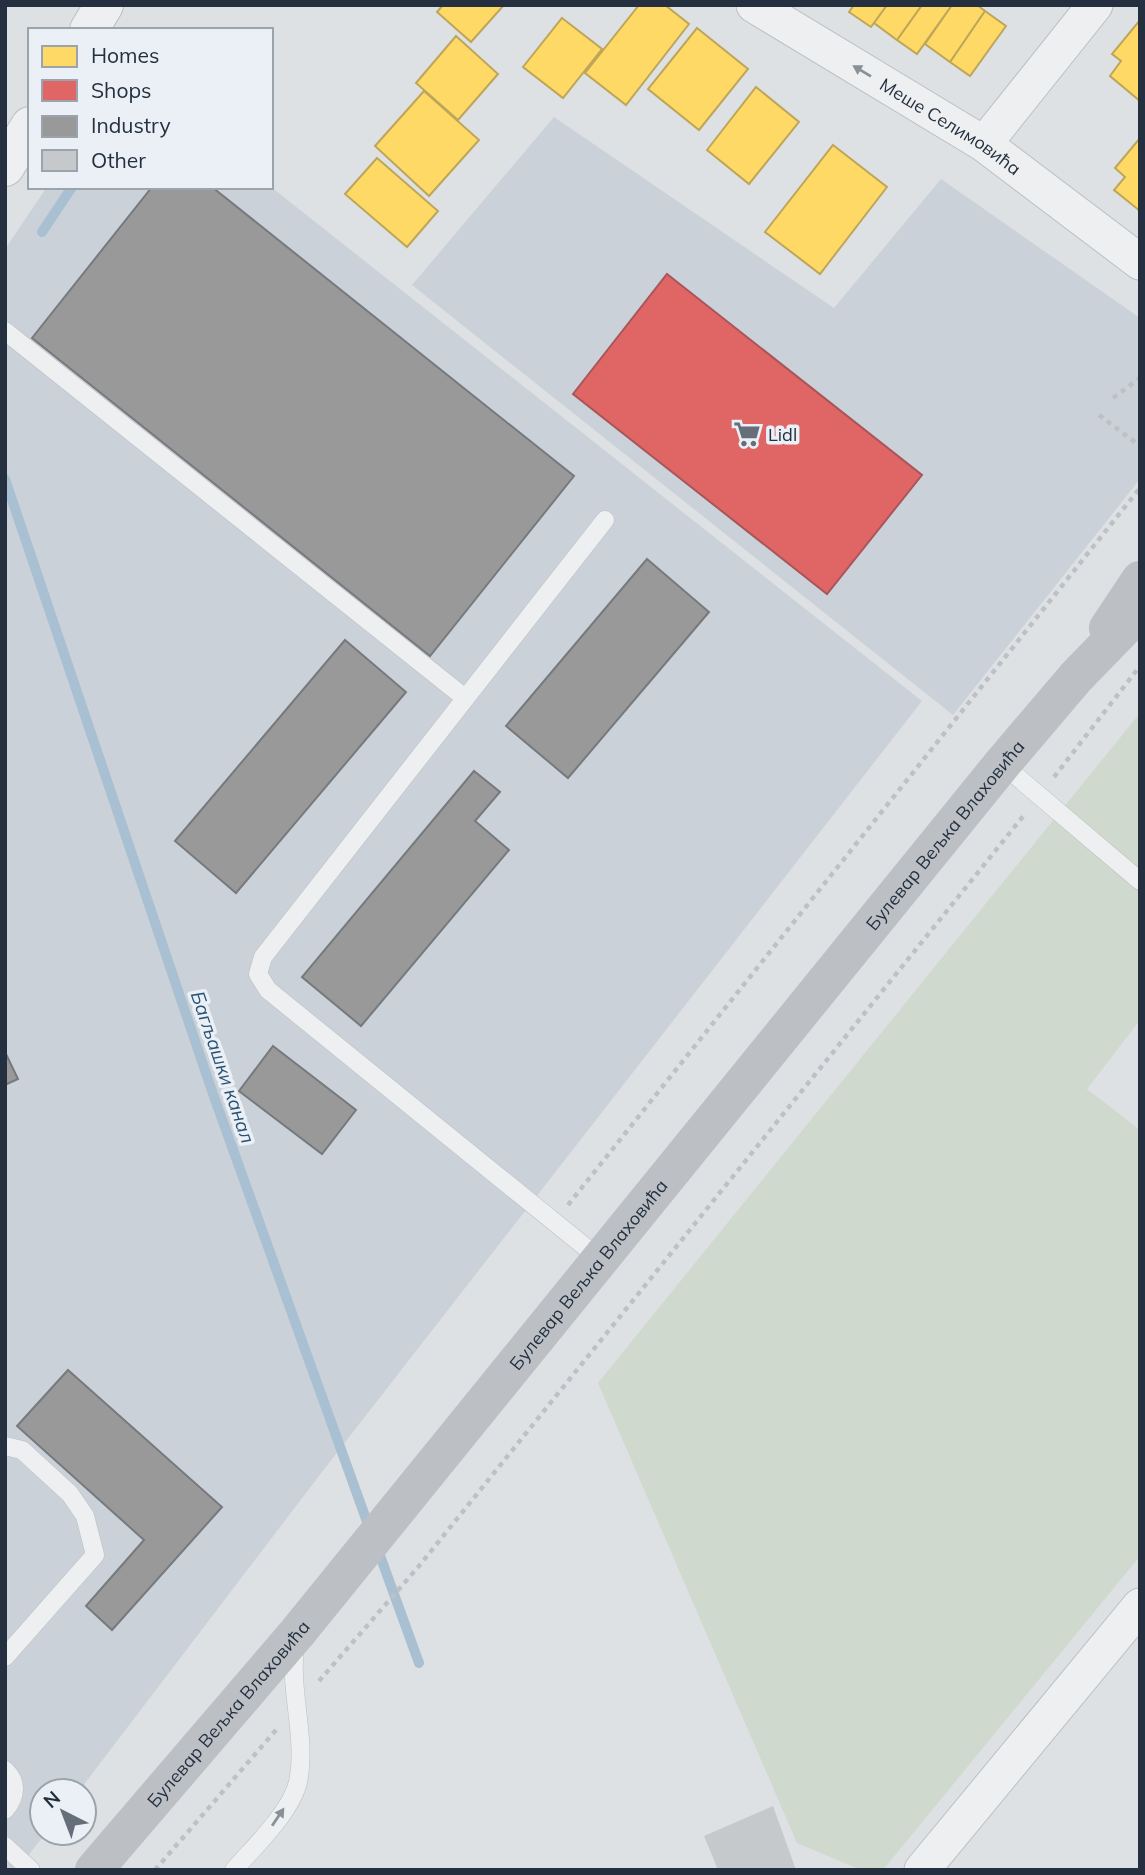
<svg xmlns="http://www.w3.org/2000/svg" width="1145" height="1875" viewBox="0 0 1145 1875" font-family="Mulish,sans-serif">
  <style>
    .built { fill: #cbd1d8 }
    .green { fill: #cfd9cd }
    .homes { fill: #ffd966; stroke: #bda65a; stroke-width: 2 }
    .shops { fill: #e06666; stroke: #a8565a; stroke-width: 2 }
    .industry { fill: #999; stroke: #767a7e; stroke-width: 2 }
    .lines { fill: none; stroke-linecap: round; stroke-linejoin: round }
    .stream { stroke: #a9c0d2; stroke-width: 10 }
    .building { fill: #c6c9cc }
    .service-casing { stroke: #bcbfc2; stroke-width: 19 }
    .minor-casing { stroke: #bcbfc2; stroke-width: 37 }
    .tertiary-casing { stroke: #bcbfc2; stroke-width: 40 }
    .path { stroke: #bdc0c4; stroke-width: 4.5; stroke-dasharray: 5 5; stroke-linecap: butt }
    .service { stroke: #edeff1; stroke-width: 18 }
    .minor { stroke: #edeff1; stroke-width: 35 }
    .tertiary { stroke: #edeff1; stroke-width: 38 }
    .secondary { stroke: #bcc0c5; stroke-width: 38 }
    .oneway { fill: #889098 }
    .labels { text-anchor: middle; dominant-baseline: central; stroke-width: 7; stroke-linejoin: round; paint-order: stroke }
    .street-label { font-size: 18px; fill: #24303f; stroke: #eaf0f5 }
    .poi-label { font-size: 18px; fill: #24303f; stroke: #eaf0f5; text-anchor: start }
    .water-label { font-size: 19px; font-style: italic; fill: #2a5276; stroke: #eaf0f5 }
  </style>
  <rect width="100%" height="100%" fill="#dee1e4"/>
  <!-- built -->
  <path class="built" d="M554 117 834 308 941 179 1140 318V479L953 715 412 285Z
    M47 187H271L922 701 325 1468 79 1791H42V1833H46L23 1862 14 1870H5V249Z"/>
  <!-- green -->
  <path class="green" d="M1140 713V1020L1087 1089 1140 1130V1556L883 1870H861L797 1843 598 1383Z"/>
  <!-- homes -->
  <path class="homes" d="M443 5H504L471 42 437 12Z
    M639 5H665L689 24 626 105 585 73Z
    M854 5H887L871 27 849 12Z
    M887 5H922L897 40 874 23Z
    M922 5H952L917 54 897 40Z
    M952 5H977L985 11 950 62 925 44Z
    M985 11 1006 26 970 76 950 62Z
    M562 18 602 49 563 98 523 67Z
    M1140 20V101L1110 76 1121 61 1112 54Z
    M697 28 748 69 699 130 648 89Z
    M456 36 498 74 458 120 416 83Z
    M756 87 799 122 749 184 707 150Z
    M424 91 479 140 429 196 375 146Z
    M1140 138V211L1114 190 1125 177 1115 168Z
    M833 145 887 187 820 274 765 232Z
    M377 158 438 211 407 247 345 194Z"/>
  <!-- shops -->
  <path class="shops" d="M667 274 922 475 827 594 573 394Z"/>
  <!-- industry -->
  <path class="industry" d="M152 187H212L574 476 430 656 32 338Z
    M647 559 709 612 568 778 506 726Z
    M345 640 406 692 236 893 175 841Z
    M474 771 500 792 475 821 509 850 361 1026 302 977Z
    M273 1046 356 1110 322 1154 239 1091Z
    M5 1052 18 1079 5 1085Z
    M68 1370 222 1507 112 1630 86 1606 144 1540 17 1426Z"/>
  <g class="lines">
    <!-- stream -->
    <path class="stream" d="M42 232 72 187
      M5 479 213 1094 370 1530
      M378 1550 419 1663"/>
  </g>
  <!-- building -->
  <path class="building" d="M773 1806 796 1870H718L704 1836Z"/>
  <g class="lines">
    <defs>
      <path id="service" d="M5 331 465 698
        M1002 764 1140 881
        M600 1259 268 990 258 974 263 957 605 520
        M5 1446 22 1450 70 1494 85 1516 95 1555 5 1657
        M5 1770C18 1782 16 1797 5 1810
        M5 1846 31 1870
        M234 1870C254 1847 291 1812 298 1782 307 1738 289 1691 295 1647"/>
      <g id="minor">
        <path id="s1" d="M754 5 984 144 1140 262"/>
        <path d="M984 144 1095 5"/>
        <path d="M922 1870 1140 1606"/>
      </g>
      <path id="tertiary" d="M89 30 104 5
        M5 167 30 126"/>
    </defs>
    <!-- service casing -->
    <use href="#service" class="service-casing"/>
    <!-- minor casing -->
    <use href="#minor" class="minor-casing"/>
    <!-- tertiary casing -->
    <use href="#tertiary" class="tertiary-casing"/>
    <!-- path -->
    <path class="path" d="M1113 398 1140 378
      M1099 415 1140 446
      M1054 777 1140 666
      M568 1205 1140 488
      M319 1681 419 1566 1025 814
      M155 1870 276 1730"/>
    <!-- service -->
    <use href="#service" class="service"/>
    <!-- minor -->
    <use href="#minor" class="minor"/>
    <!-- tertiary -->
    <use href="#tertiary" class="tertiary"/>
    <!-- secondary -->
    <g class="secondary">
      <path d="M1108 628 1140 580"/>
      <path id="s2" d="M94 1870 297 1633 1002 764 1076 677 1140 611"/>
    </g>
  </g>
  <!-- one-way arrows -->
  <defs><path id="oneway-solid" d="M-6-.8H1V-3.2L6.5 0L1 3.2V.8H-6Z" transform="scale(1.75)"/></defs>
  <g class="oneway">
    <use href="#oneway-solid" transform="translate(862 71) rotate(-149)"/>
    <use href="#oneway-solid" transform="translate(278 1817) rotate(-56)"/>
  </g>
  <!-- icons -->
  <defs>
    <symbol id="supermarket-bare" viewBox="-9 -9 18 18"><path d="M-6-5.5h2.5l.6 2H6L4.5 2H-2.5L-4.4-4H-6ZM-1.5 3.2a1.3 1.3 0 1 0 .1 0ZM3 3.2a1.3 1.3 0 1 0 .1 0Z" fill="#656e79" stroke="#eaf0f5" stroke-width="2.5" paint-order="stroke"/></symbol>
  </defs>
  <g fill-rule="evenodd">
    <use href="#supermarket-bare" x="728" y="415" width="38" height="38"/>
  </g>
  <g class="labels">
    <!-- street labels -->
    <g class="street-label">
      <text stroke="none"><textPath href="#s1" startOffset="231">Меше Селимовића</textPath></text>
      <text stroke="none"><textPath href="#s2" startOffset="1340">Булевар Вељка Влаховића</textPath></text>
      <text stroke="none"><textPath href="#s2" startOffset="774">Булевар Вељка Влаховића</textPath></text>
      <text stroke="none"><textPath href="#s2" startOffset="206">Булевар Вељка Влаховића</textPath></text>
    </g>
    <!-- poi labels -->
    <g class="poi-label">
      <text x="768" y="434">Lidl</text>
    </g>
    <!-- water labels -->
    <g class="water-label">
      <text transform="translate(223 1067) rotate(71)">Багљашки канал</text>
    </g>
  </g>
  <!-- border -->
  <rect width="1145" height="1875" fill="none" stroke="#24303f" stroke-width="14"/>
  <!-- legend -->
  <rect x="28" y="28" width="245" height="161" fill="#eaf0f5" stroke="#9ba3ac" stroke-width="2"/>
  <rect x="42" y="46" width="35" height="21" fill="#ffd966" stroke="#9ba3ac" stroke-width="2"/>
  <text x="91" y="63" font-size="21" fill="#24303f">Homes</text>
  <rect x="42" y="80" width="35" height="21" fill="#e06666" stroke="#9ba3ac" stroke-width="2"/>
  <text x="91" y="98" font-size="21" fill="#24303f">Shops</text>
  <rect x="42" y="116" width="35" height="21" fill="#999999" stroke="#9ba3ac" stroke-width="2"/>
  <text x="91" y="133" font-size="21" fill="#24303f">Industry</text>
  <rect x="42" y="150" width="35" height="21" fill="#c6c9cc" stroke="#9ba3ac" stroke-width="2"/>
  <text x="91" y="168" font-size="21" fill="#24303f">Other</text>
  <!-- north arrow -->
  <g transform="translate(63 1812) rotate(318)"><circle r="33" fill="#eaf0f5" stroke="#9ba3ac" stroke-width="2"/>
  <path d="M0-5L12 26L0 18L-12 26Z" fill="#656e79"/>
  <text y="-10" font-size="19" font-weight="bold" text-anchor="middle" fill="#24303f">N</text>
  </g>
</svg>
